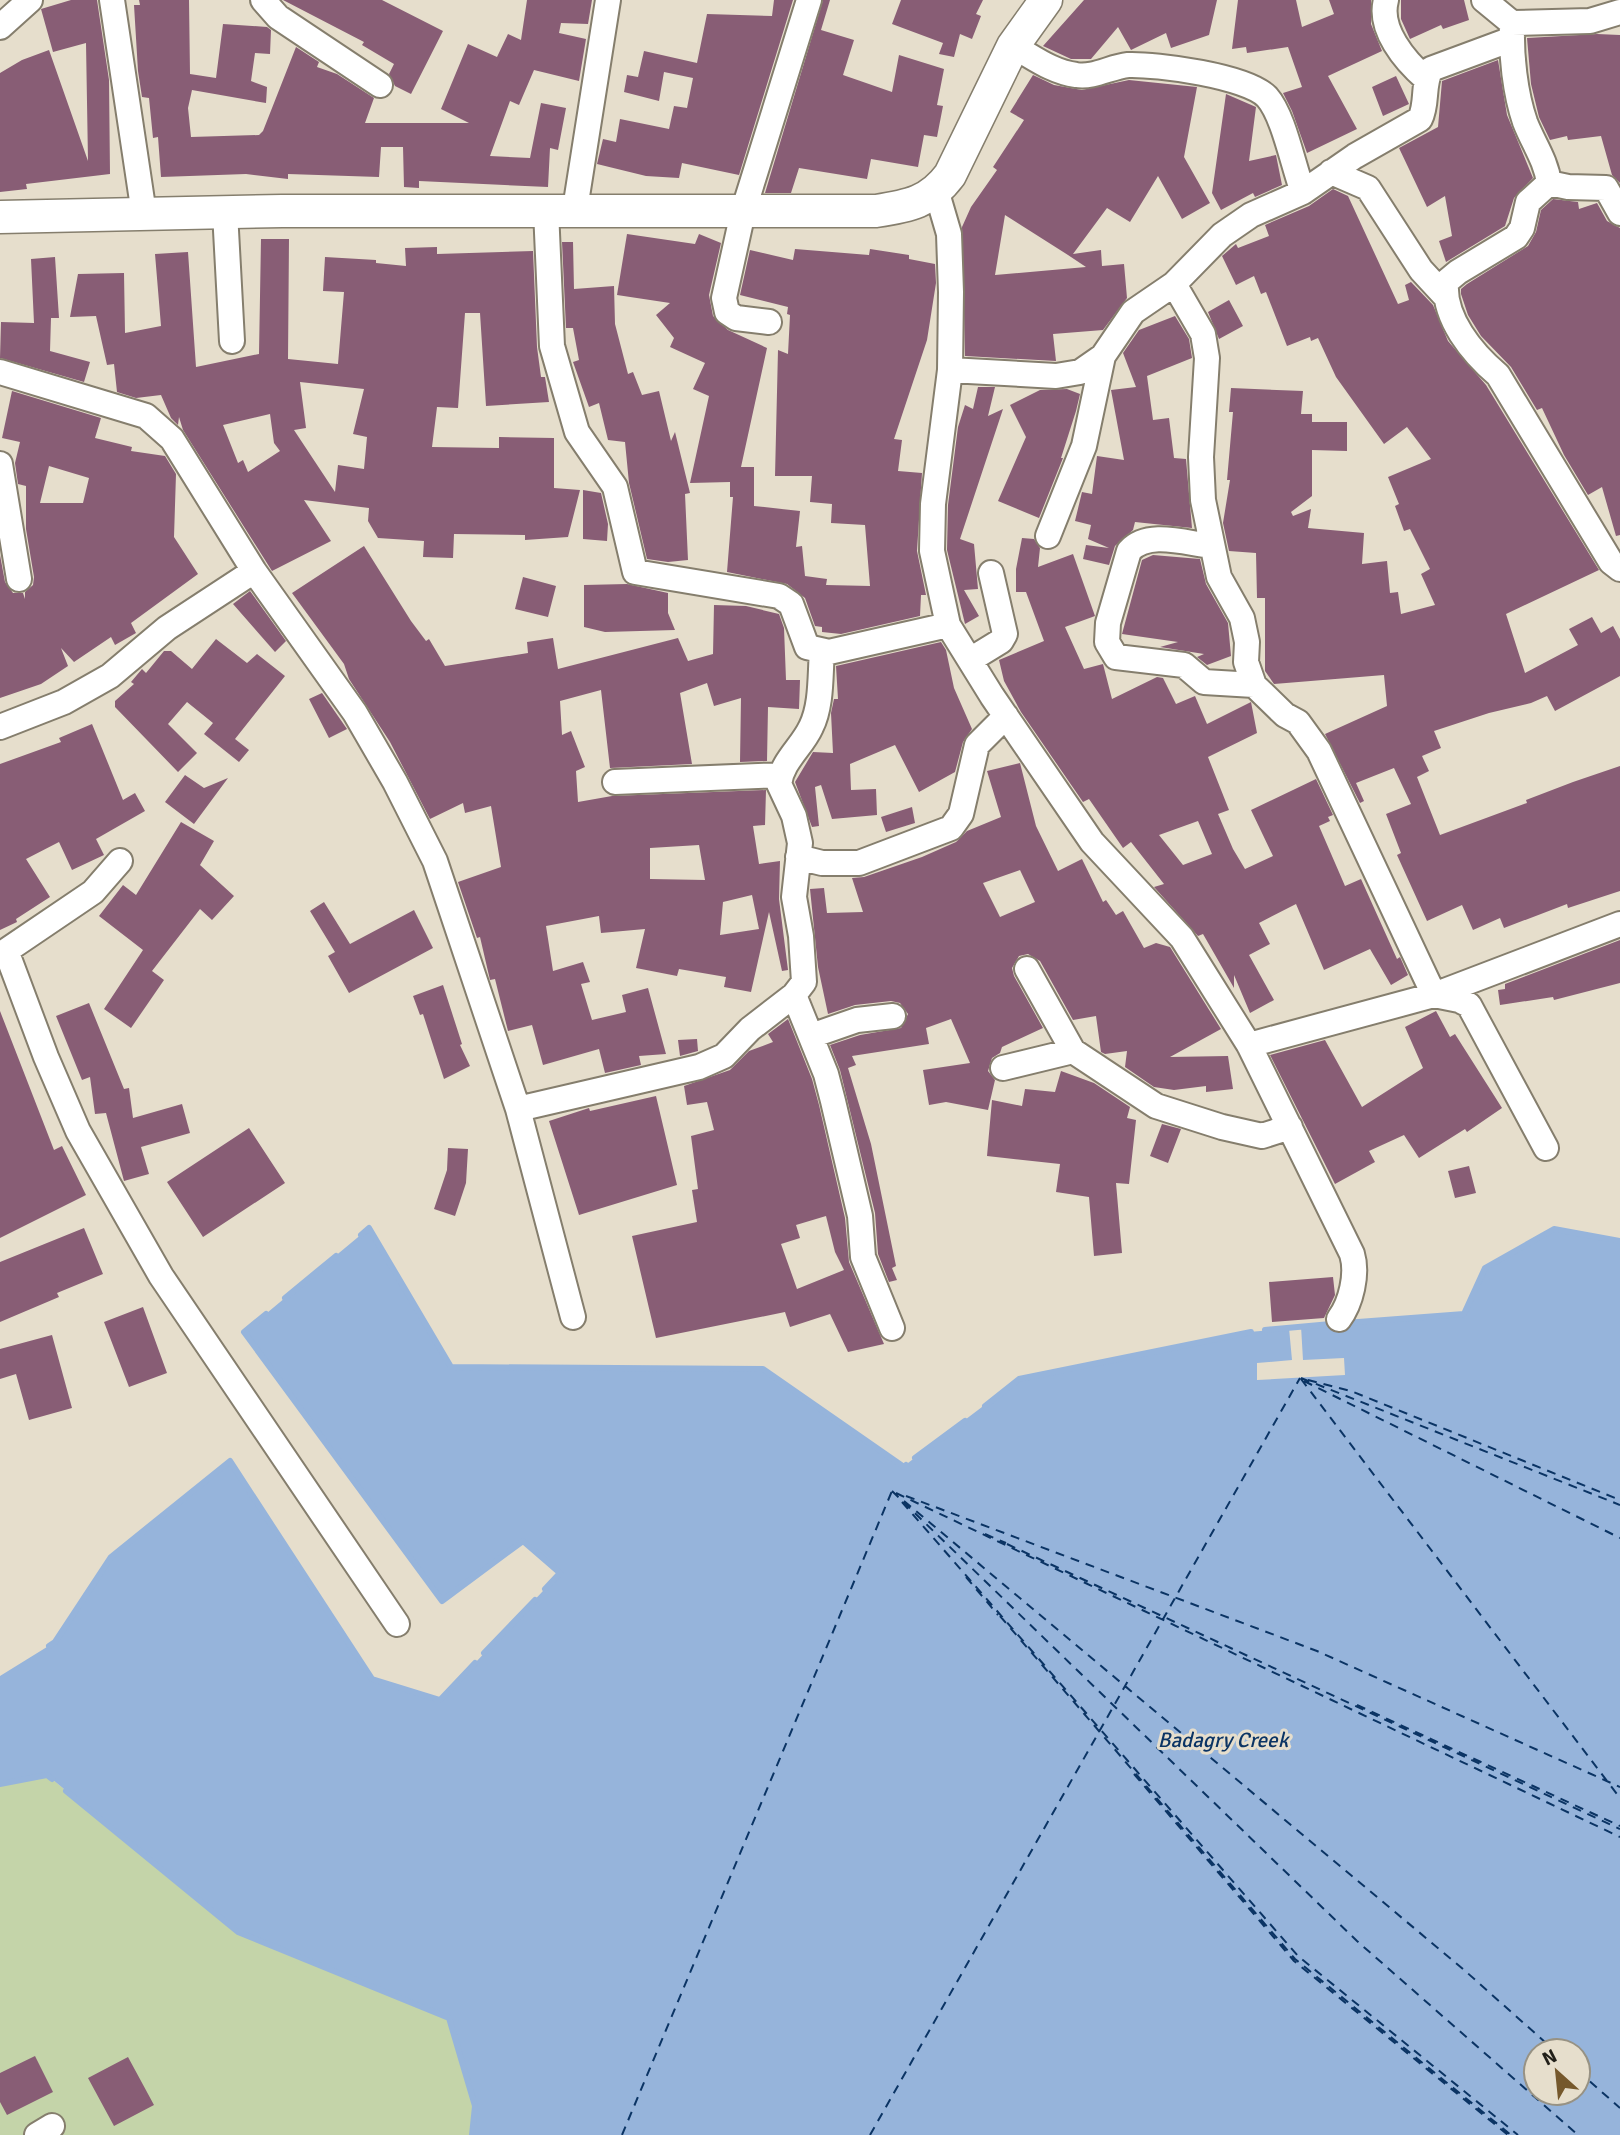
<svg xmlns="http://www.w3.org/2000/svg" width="1620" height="2135" viewBox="0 0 1620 2135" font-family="Signika,sans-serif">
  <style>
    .green { fill: #c4d4a9 }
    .water { fill: #96b4db; fill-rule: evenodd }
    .pier { fill: #e6decc }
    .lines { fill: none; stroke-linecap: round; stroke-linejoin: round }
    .stream { stroke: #96b4db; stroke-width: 6 }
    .ferry { stroke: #0b3464; stroke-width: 2; stroke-dasharray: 9 7; stroke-linecap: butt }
    .building { fill: #885d75; fill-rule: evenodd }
    .minor-casing { stroke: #857e6d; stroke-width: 28 }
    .major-casing { stroke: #857e6d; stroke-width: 35 }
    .minor { stroke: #fff; stroke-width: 24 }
    .major { stroke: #fff; stroke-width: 32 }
    .labels { text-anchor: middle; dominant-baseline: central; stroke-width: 6; stroke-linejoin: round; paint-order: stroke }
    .water-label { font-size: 21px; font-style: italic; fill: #0b3464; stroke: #e6decc }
  </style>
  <rect width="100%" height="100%" fill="#e6decc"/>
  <!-- green -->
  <path class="green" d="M47 1775 238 1932 449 2018 475 2106 472 2135H0V1784Z"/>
  <!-- water -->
  <path class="water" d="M369 1228 451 1367 763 1369 904 1466 1019 1379 1249 1332 1464 1314 1485 1268 1554 1229 1620 1241V2135H472L475 2106 449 2018 238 1932 47 1775 0 1784V1676L55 1642 111 1557 230 1461 372 1679 440 1700 560 1573 523 1541 442 1601 244 1332ZM1536 2051H1578V2093H1536Z"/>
  <!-- pier -->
  <path class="pier" d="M1301 1326 1303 1360 1344 1358 1345 1375 1257 1380V1363L1292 1360 1289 1328Z"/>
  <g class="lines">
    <!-- stream -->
    <path class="stream" d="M361 1235 369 1228 451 1367 763 1369 904 1467 906 1465
      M285 1298 336 1256
      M266 1314 244 1332 442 1601 523 1541 560 1573 545 1589
      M1345 1323 1464 1314 1485 1268 1554 1229 1620 1241
      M1265 1330 1331 1324
      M985 1406 1019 1379 1251 1332
      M915 1458 965 1421
      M49 1646 55 1642 111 1557 230 1461 372 1679 440 1700 475 1663
      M484 1653 535 1600
      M0 1784 47 1775 52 1779
      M66 1791 238 1932 449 2018 475 2106 472 2135"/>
    <!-- ferry -->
    <path class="ferry" d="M1301 1378 1620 1505
      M1301 1379 1620 1798
      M1308 1380 1351 1391 1620 1500
      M1304 1381 1620 1538
      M892 1491 1357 1941 1578 2135
      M896 1493 1620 1837
      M906 1496 1317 1651 1620 1787
      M904 1501 1463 1969 1555 2051
      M902 1502 1298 1956 1518 2135
      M985 1534 1006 1543
      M1007 1544 1620 1829
      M966 1577 998 1615
      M1000 1616 1295 1959 1511 2135
      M1357 1705 1620 1826
      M1134 1774 1294 1961 1508 2135
      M1578 2071 1620 2108
      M622 2135 892 1491
      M870 2135 1300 1378"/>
  </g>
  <!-- building -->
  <path class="building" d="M71 0H97L109 80 110 174 26 184 27 189 0 192V73L22 60 49 50 88 161 86 43 53 52 41 9Z
    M139 0H189L190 74 216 78 223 24 267 27 271 30 270 54 255 53 251 81 267 87 266 103 192 90 188 108 191 137 259 135 263 131 296 47 319 62 317 67 337 74 374 98 365 123H469L441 109 468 44 497 57 508 34 521 40 527 0H592L588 24 561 23 559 33 586 39 579 81 534 70 519 105 510 101 490 156 530 158 541 103 566 108 558 150 550 148 548 187 419 181V188L404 187 403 147H381L379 177 288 174V179L246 174 161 177 158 137 153 138 149 98 142 97 138 71 134 5H140Z
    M283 0H382L443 31 411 94 395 86 389 74 394 64 362 45 364 42Z
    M774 0H793L739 175 682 163 679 178 646 176 597 164 603 139 616 142 620 119 669 129 674 106 687 108 693 78 664 72 659 101 624 92 627 75 638 77 644 51 697 63 707 14 772 16Z
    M823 0H830L821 30 854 40 843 75 892 92 899 55 944 69 937 105 943 106 937 137 924 135 918 167 871 159 867 179 799 168 791 193H765Z
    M901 0H983L976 14 981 16 972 39 960 34 954 57 939 54 943 43 892 24Z
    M1084 0H1217L1209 35 1171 48 1166 33 1131 50 1118 27 1091 59H1071L1043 46Z
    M1238 0H1296L1302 27 1334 14 1329 0H1371V24L1382 51 1328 76 1357 129 1307 153 1292 111 1283 93 1302 87 1288 47 1247 53 1246 47 1232 49Z
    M1401 0H1464L1469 20 1443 29 1441 25 1410 39 1401 19Z
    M1597 34 1620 35V183L1612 175 1601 136 1568 140 1567 136 1550 140 1539 117 1531 84 1527 38Z
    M1498 60 1507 115 1533 178 1514 198 1505 226 1446 262 1439 241 1452 236 1445 196 1427 207 1399 148 1438 127 1442 81Z
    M1033 75 1054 85 1082 90 1129 80 1197 87 1184 157 1210 203 1182 219 1158 176 1130 222 1107 208 1073 254 1101 250 1102 266 1124 264 1127 298 1103 330 1053 334 1056 361 965 356 962 227 971 207 997 170 993 167 1024 120 1010 112ZM1005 215 1068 255 1086 267 995 275Z
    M1396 76 1409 104 1383 116 1372 87Z
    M1226 94 1256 107 1249 161 1276 155 1282 185 1255 197 1253 193 1221 210 1212 193Z
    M1333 189 1348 196 1398 304 1409 300 1405 285 1411 282 1433 305 1448 341 1486 385 1599 570 1506 614 1525 673 1578 645 1569 629 1592 617 1601 633 1613 626 1620 639V676L1555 711 1547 696 1531 703 1489 713 1434 731 1441 748 1422 756 1429 771 1417 777 1440 835 1527 803 1526 800 1573 782 1620 766V891L1568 908 1567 904 1504 928 1500 918 1473 930 1462 905 1427 921 1397 855 1401 853 1386 814 1411 804 1394 768 1356 783 1364 801 1360 803 1325 734 1387 706 1384 675 1274 684 1265 671V598H1257L1256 553 1229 551 1223 523 1230 480H1227L1233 412H1229L1231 388 1303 391 1301 414H1312V422H1347V451L1312 450V496L1291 512 1293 516 1311 509 1308 528 1364 533 1362 564 1387 561 1390 593 1398 592 1401 614 1435 605 1421 574 1430 569 1410 529 1404 531 1395 506 1399 504 1388 477 1431 459 1407 427 1384 444 1336 377 1318 338 1311 341 1310 337 1287 346 1266 292 1261 294 1254 276 1236 285 1222 256 1236 244 1238 248 1269 236 1265 225 1309 206Z
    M1553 199 1578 202 1579 209 1597 203 1607 221 1620 228V535L1616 536 1602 487 1588 495 1564 455 1542 408 1537 410 1511 367 1481 336 1468 315 1461 294V289L1467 284 1528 246 1536 232 1541 210Z
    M627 234 695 244 699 234 721 243 709 295 713 316 728 330 767 348 741 467H754V506L800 511 796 547 802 546 805 576 827 579 826 585 870 586 865 525 831 523 832 504 810 502 812 476H775L778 350 788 354 790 315 787 314 788 307 740 295 750 250 793 260 795 249 869 255 870 249 909 255V259L935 264 936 283 927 340 894 439 902 440 898 471 922 473 917 551 926 595H921L920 616 841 634 822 632V627L815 626 805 598 787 584 727 572 733 497H730V482L690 483 709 396 693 389 705 363 670 347 674 338 656 315 670 303 617 295Z
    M261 239H289L288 359 338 364 344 292 323 291 325 257 376 260V263L406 266 405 248 437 247V254L533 251 537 347 541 377H545L549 402 486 406 480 313H465L458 408 437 407 432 447 499 448V437L554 438V488L580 490 568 537 525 540V535L454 534 453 558 423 557 424 541 378 538 368 521 369 508 304 500 331 541 272 571 183 430 179 417 178 425 171 418 161 395 136 398 117 392 114 364 107 365 96 316 70 317 78 274 124 273 125 333 161 326 155 254 188 252 196 367 259 354ZM300 382 364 389 353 434 367 437 364 469 338 465 335 492 294 430 306 428ZM270 414 274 443 280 451 248 472 243 460 238 463 223 425Z
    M562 242H573L574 289 614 286 615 324 628 374 633 372 642 395 659 391 671 441 675 432 690 493 685 494 688 560 668 562 647 559 629 483 625 442 608 440 599 403 589 407 573 362 579 360 573 328H566Z
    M55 257 59 318H51L50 351 90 362 84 382 0 358 1 322 34 323 31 259Z
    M1229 300 1243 326 1219 339 1208 312Z
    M1175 316 1189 339 1192 358 1147 376 1153 420 1169 418 1174 458 1186 459 1192 528 1135 522 1133 530 1115 546 1109 565 1083 559 1086 545 1109 548 1088 539 1091 525 1075 521 1082 492 1092 494 1097 456 1124 460 1111 390 1136 387 1123 353 1139 330Z
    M978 387H995L988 416 1003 409 960 539 974 544 978 589 964 590 979 616 965 624 947 550 948 505 958 427 965 405 973 409Z
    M1067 389 1080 394 1076 411 1061 458H1063L1039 518 998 501 1026 437 1010 405 1040 390Z
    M12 391 101 418 95 438 132 447 131 451 165 456 176 474 174 537 198 574 131 623 136 633 115 645 111 637 74 662 61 648 68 666 41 684 0 698V555L5 582 13 593H23L25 599V592L33 585 34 577 26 529V486L18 484 15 463 20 442 2 438ZM49 466 89 478 83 503H40Z
    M583 490 601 493 608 524 607 541 583 539Z
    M1022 538 1034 539 1040 548 1038 567 1073 554 1095 616 1065 627 1084 669 1103 664 1112 699 1157 677 1163 678 1176 704 1195 696 1207 724 1251 702 1257 733 1208 757 1229 810 1218 814 1233 849 1245 869 1273 856 1251 810 1316 779 1333 815 1328 817 1330 821 1319 826 1345 886 1361 879 1397 959 1400 957 1408 975 1391 985 1370 949 1324 970 1296 904 1259 923 1270 944 1249 955 1274 1000 1250 1013 1234 975V988L1203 934 1198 936 1154 887 1164 884 1131 842 1123 848 1089 799 1083 802 1021 712 1004 681 999 660 1044 641 1026 592H1016V569ZM1198 821 1212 854 1183 865 1159 835Z
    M364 546 411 621 426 641 429 639 445 666 528 653 527 642 553 638 558 669 678 638 688 661 713 654 714 605 746 606 779 614 784 628 786 680H800L799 709 768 707 767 761 740 762 741 698 714 706 707 683 680 693 692 764 610 768 601 690 560 701 562 735 571 731 585 767 576 771 578 802 612 796 766 790 765 825 753 826 759 864 780 861 779 899 788 970 782 971 769 912 751 992 724 987 726 977 679 969 677 976 636 968 645 929 601 933 599 916 546 926 553 971 583 962 590 982 581 984 592 1020 626 1012 622 995 648 988 666 1054 639 1056 641 1065 605 1073 599 1049 543 1065 532 1025 508 1031 495 979 490 980 480 937 477 938 458 882 501 867 491 806 465 813 463 803 430 819 390 742 349 679 344 664 292 593ZM699 845 705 880 650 879V848ZM752 895 759 929 720 935 723 902Z
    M1153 555 1200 559 1206 584 1228 623 1231 656 1207 665 1197 657 1204 654 1160 647 1178 642 1122 634 1142 560Z
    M523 577 556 586 548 617 515 609Z
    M627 584 668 593V613L675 630 605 632 584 627V585Z
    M250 591 286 641 275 652 233 604Z
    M216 639 247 663 257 654 285 676 235 739 249 750 239 762 204 734 213 723 187 702 168 724 197 753 178 772 115 707V701L134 684 131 682 142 669 146 673 164 651H171L192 669Z
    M941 642 946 650 954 688 972 729 963 742 955 772 919 792 895 745 850 764 851 790 876 789 877 815 832 819 821 785 815 787 819 826 812 827 795 782 813 752 833 753 831 713 834 699H838L836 666Z
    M322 693 347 729 329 738 309 699Z
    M92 724 123 800 135 793 145 811 96 839 104 855 72 870 59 842 26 859 50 897 16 919 17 922 0 930V764L61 742 59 738Z
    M1020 763 1036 826 1058 871 1082 859 1103 902 1106 900 1116 915 1123 911 1144 948 1156 943 1170 947 1221 1029 1170 1057 1228 1056 1233 1089 1206 1092V1086L1174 1090 1154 1087 1125 1067 1127 1051 1105 1054 1101 1052 1096 1016 1073 1020 1040 961 1028 954 1019 956 1012 968 1014 976 1043 1028 1002 1047 1000 1053 992 1058 988 1071 995 1080 988 1110 946 1102 929 1105 923 1070 970 1063 951 1019 926 1028 929 1044 852 1056 856 1065 848 1068 871 1144 896 1266 892 1268 897 1280 889 1282 878 1254 875 1213 840 1070 830 1045 860 1035 901 1028 908 1014 900 1003 891 1001 855 1005 828 1014 818 967 810 889 824 888 827 913 863 912 852 878 864 877 922 857 956 842 967 831 1001 817 987 771ZM1020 870 1035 902 1000 917 983 883Z
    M185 775 204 788 228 778 194 824 165 802Z
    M912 807 915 823 886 832 881 817Z
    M181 822 214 841 200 865 234 896 212 920 200 909 152 971 164 980 131 1028 104 1009 143 950 99 916 123 885 136 895Z
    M324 902 350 944 414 910 433 948 349 993 328 956 335 952 310 911Z
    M1620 940V983L1554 1000 1553 997 1500 1005 1498 990 1505 989V984Z
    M443 985 462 1044 460 1045 470 1066 444 1079 423 1014 420 1015 413 996Z
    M89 1003 124 1089 129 1088 133 1118 182 1104 190 1133 141 1147 149 1174 124 1181 106 1113 95 1114 90 1077 82 1080 56 1016Z
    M0 1011 54 1150 62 1146 86 1195 0 1238Z
    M1436 1011 1450 1037 1455 1034 1502 1108 1467 1132 1465 1129 1419 1158 1404 1135 1369 1151 1375 1162 1335 1184 1270 1055 1325 1040 1362 1107 1423 1068 1405 1027Z
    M788 1019 812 1079 819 1105 845 1218 849 1262 884 1344 848 1352 830 1314 790 1327 785 1312 656 1338 632 1236 697 1222 692 1190 698 1189 691 1136 714 1130 707 1102 687 1105 684 1086 730 1070 749 1051 773 1042 768 1034ZM826 1216 835 1252 844 1270 797 1289 781 1244 800 1238 796 1225Z
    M697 1039 698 1051 680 1056 678 1040Z
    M1061 1071 1094 1083 1130 1107 1127 1118 1136 1120 1129 1184 1116 1183 1122 1253 1094 1256 1089 1197 1056 1192 1060 1164 987 1156 992 1100 1022 1106 1025 1089 1055 1092Z
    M656 1096 677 1185 579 1215 549 1121 589 1108 590 1111Z
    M1162 1124 1181 1129 1168 1163 1150 1156Z
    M249 1128 285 1183 203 1237 167 1182Z
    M448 1148 468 1149 466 1183 455 1216 434 1209 447 1170Z
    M1469 1166 1476 1193 1455 1198 1448 1171Z
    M84 1228 103 1274 57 1293 59 1297 0 1322V1262Z
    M1333 1277 1335 1295 1324 1318 1272 1322 1269 1282Z
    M143 1307 167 1373 129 1387 104 1322Z
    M52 1335 72 1408 29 1420 16 1374 0 1379V1349Z
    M35 2056 53 2092 7 2115 0 2102V2073Z
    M128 2057 154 2105 114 2126 88 2078Z"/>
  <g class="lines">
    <defs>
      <path id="minor" d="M112 0 144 214
        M263 0 278 17 380 85
        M1386 0C1378 29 1405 61 1426 79
        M1484 0 1512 23 1590 21 1620 12
        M1512 24C1511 55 1515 93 1525 122 1533 143 1546 160 1549 183L1528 202 1522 228 1516 237 1458 272 1446 282C1443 318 1472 353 1498 375L1611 562 1620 569
        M0 27 30 0
        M1013 46C1033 57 1052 72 1076 75 1094 78 1110 67 1128 65 1157 64 1247 76 1267 97 1284 116 1293 166 1303 192
        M1331 172 1368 188 1421 270 1445 296
        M1549 183 1568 187 1606 188 1620 213
        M937 193 949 234 951 292 950 370 933 504 932 551 948 625 992 696 1092 842 1182 938 1249 1045 1352 1254C1358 1274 1351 1303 1339 1319
        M575 209 608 0
        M546 210 552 346 577 432 615 487 635 572 779 596 791 604 807 647 829 652 948 625
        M225 212 232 341
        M1174 284 1203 334 1207 358 1201 457 1203 500 1219 577 1242 618 1247 642 1246 662 1254 685 1285 715 1298 722 1319 751 1434 995 1620 924
        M769 322 736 318 727 312 724 298 743 212 809 0
        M950 370 1056 376 1080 372 1103 356 1133 312 1174 284 1222 235 1251 215 1303 192 1355 156 1420 119C1428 103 1422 85 1431 69L1512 39
        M0 372 146 416 172 439 254 571 355 713 395 782 435 861 518 1109 573 1317
        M0 464 19 579
        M1048 536 1084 446 1103 356
        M1211 546C1185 543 1148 530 1129 551L1108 623 1107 642 1116 657 1184 665 1204 682 1254 685
        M970 660 1001 641 1005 634 991 573
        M0 727 64 702 110 676 167 628 254 571
        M615 782 780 775
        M798 857 822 863H859L951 828 961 814 977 745 1006 716
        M7 953 46 1057 78 1131 161 1276 397 1624
        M0 955 93 892 120 861
        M1027 969 1073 1051 1156 1106 1222 1127 1262 1136 1290 1127
        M794 995 826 1074 833 1101 860 1216 863 1257 892 1328
        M811 1036 857 1020 893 1016
        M1249 1045 1434 995 1459 1000 1469 1005 1546 1148
        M1003 1068 1073 1051
        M518 1109 699 1067 724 1056 750 1029 794 995 804 982 801 936 794 897 800 843 794 816 779 784C782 761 802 747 811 727 822 705 820 675 822 651
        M37 2135 52 2126"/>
      <path id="major" d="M0 217 282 211H876C909 206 930 202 950 175L1013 46 1046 0"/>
    </defs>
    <!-- minor casing -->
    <use href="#minor" class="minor-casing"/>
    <!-- major casing -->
    <use href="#major" class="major-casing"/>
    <!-- minor -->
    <use href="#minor" class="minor"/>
    <!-- major -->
    <use href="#major" class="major"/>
  </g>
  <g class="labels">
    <!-- water labels -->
    <g class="water-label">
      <text x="1223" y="1740">Badagry Creek</text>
    </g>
  </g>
  <!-- north arrow -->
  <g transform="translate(1557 2072) rotate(333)"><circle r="33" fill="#e6decc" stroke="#979284" stroke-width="2"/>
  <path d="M0-5L12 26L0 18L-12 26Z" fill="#75582c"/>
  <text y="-10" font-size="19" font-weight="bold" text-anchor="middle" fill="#211f18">N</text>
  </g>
</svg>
